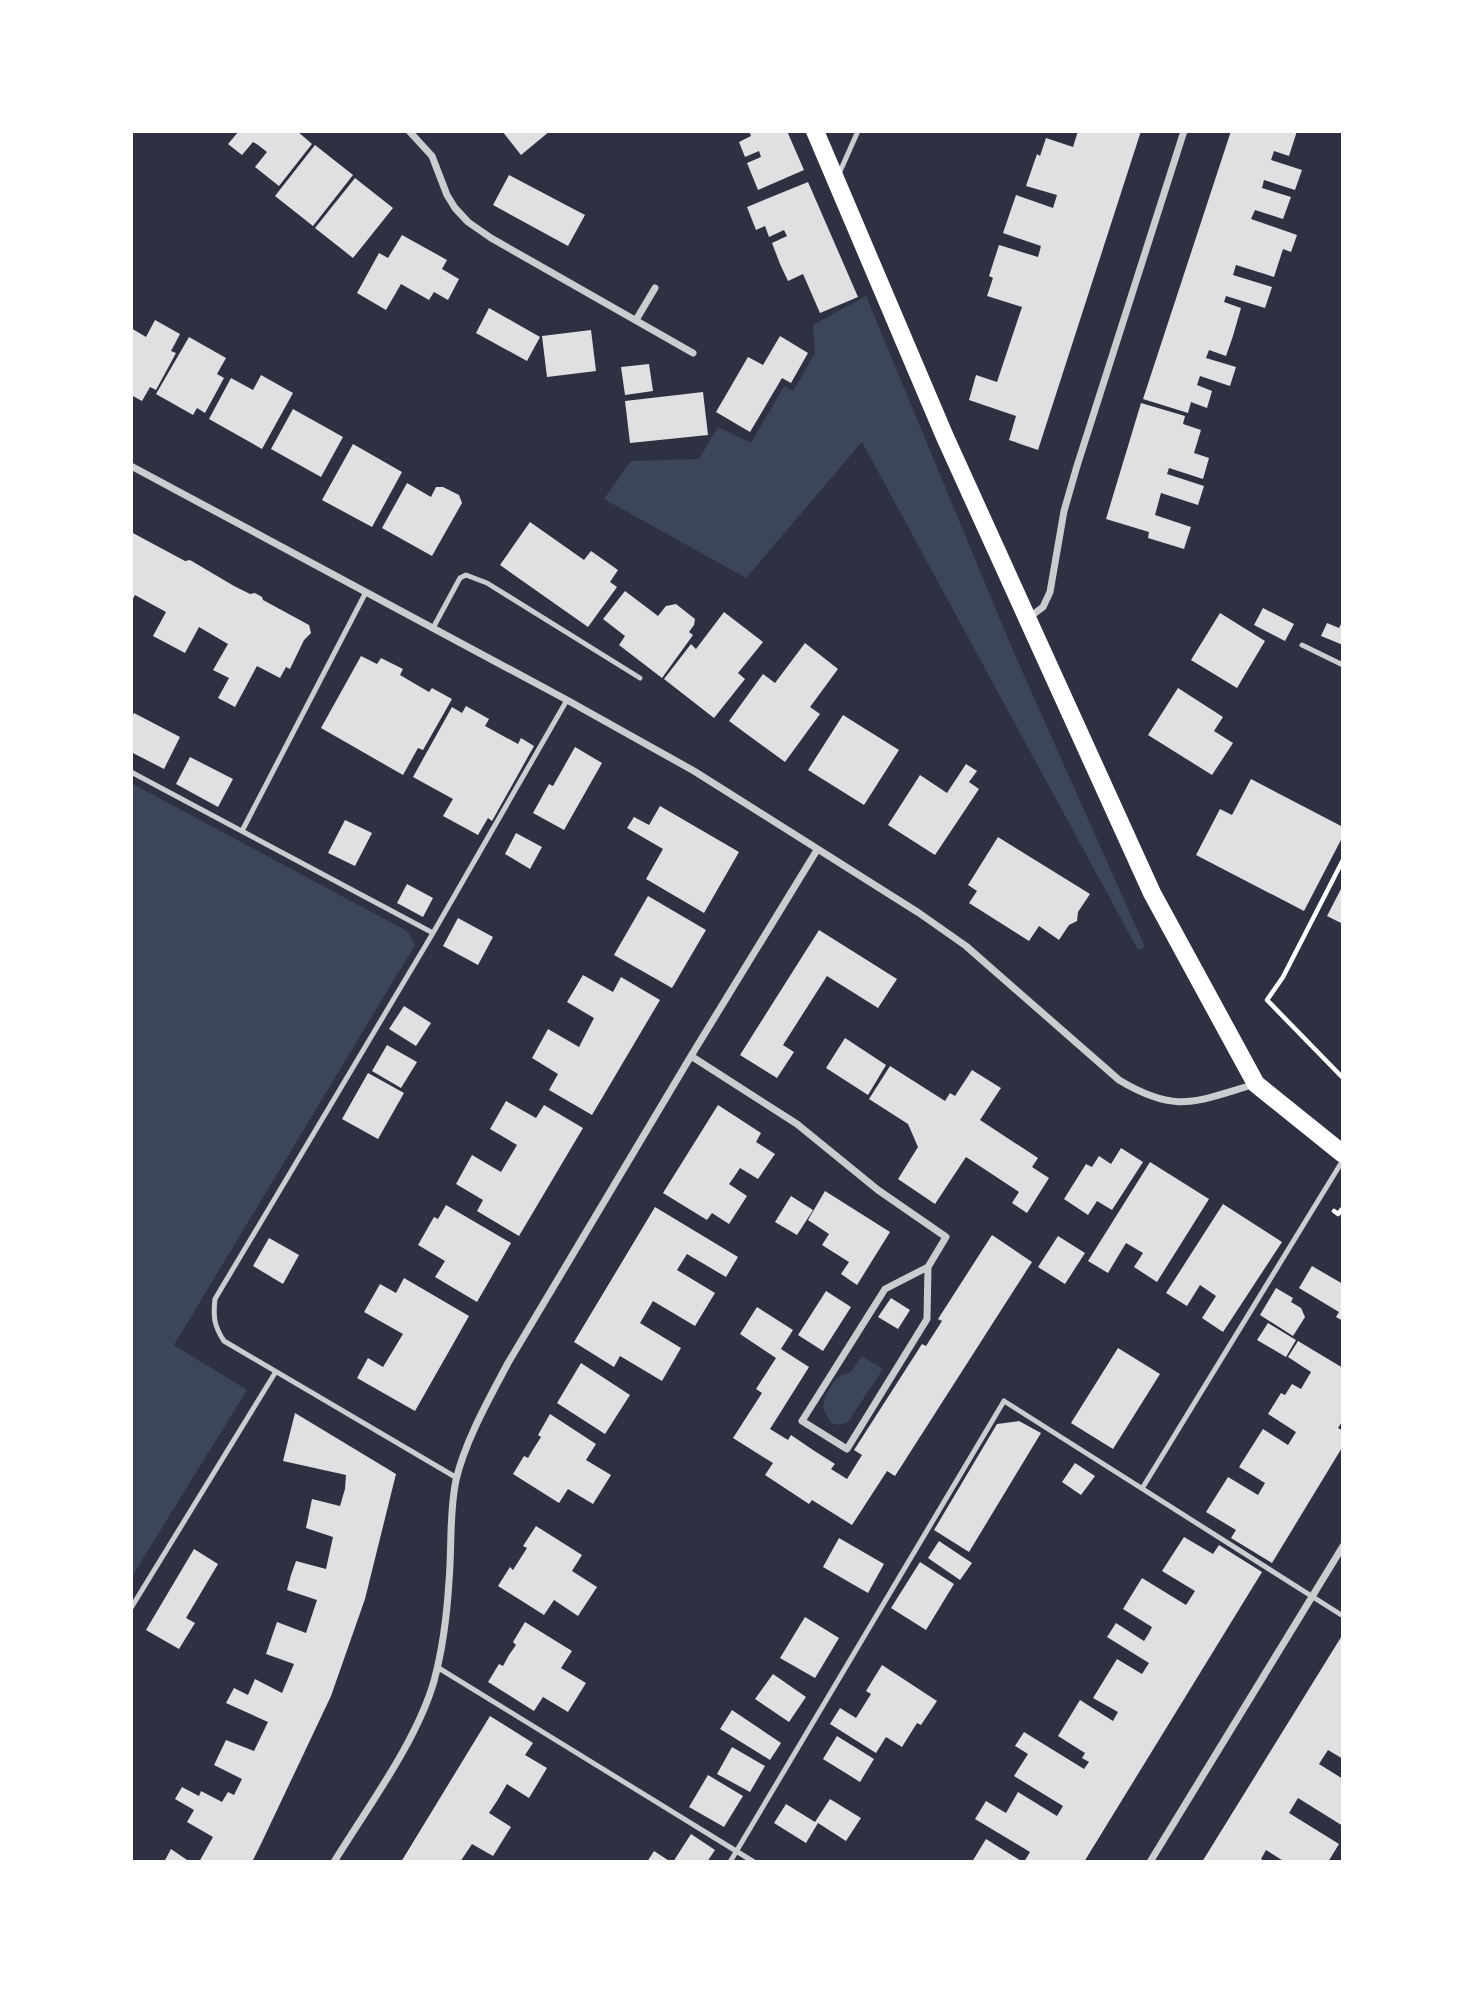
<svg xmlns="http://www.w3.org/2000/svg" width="1474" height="1993" viewBox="0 0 1474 1993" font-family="Poppins,sans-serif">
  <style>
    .green { fill: #3c4559 }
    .building { fill: #e0e0e3 }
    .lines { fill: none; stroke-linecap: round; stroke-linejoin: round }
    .path { stroke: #fff; stroke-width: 4.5 }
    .service { stroke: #caccd0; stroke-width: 5 }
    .minor { stroke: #caccd0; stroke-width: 7 }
    .primary { stroke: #fff; stroke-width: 18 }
  </style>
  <rect width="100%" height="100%" fill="#2d3142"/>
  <!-- green -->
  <path class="green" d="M866 296 1011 646 1145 947 1138 950 862 442 746 578 604 499 631 461 699 459 718 427 751 443 784 386 793 391 815 353 813 325Z
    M131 783 407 931 415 945 174 1345 247 1390 131 1578Z
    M862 1356 883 1369 848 1422 840 1425 831 1423 823 1408 825 1396 835 1380 842 1375 851 1372Z"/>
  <!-- building -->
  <path class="building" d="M239 131H297L312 144 279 186 255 167 267 152 258 145 253 142 242 155 228 144Z
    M502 131H550L521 155Z
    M749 131H787L804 170 758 190 747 163 761 157 759 151 745 157 739 142 751 136Z
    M1078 131H1141L1038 450 1009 440 1016 416 969 400 976 375 997 382 1022 307 987 296 993 278 989 276 999 245 1038 257 1041 246 1003 233 1016 195 1053 208 1057 195 1026 186 1037 154 1040 156 1046 138 1073 147Z
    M1231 131H1297L1289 156 1274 151 1271 160 1302 170 1295 190 1264 180 1262 188 1291 197 1283 219 1255 210 1251 219 1297 235 1291 252 1283 249 1274 277 1236 265 1233 275 1272 287 1265 308 1226 296 1224 302 1241 308 1233 336 1226 356 1209 350 1206 358 1236 367 1230 386 1200 376 1197 385 1212 391 1207 408 1191 402 1188 413 1143 399Z
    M315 145 353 175 313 226 275 196Z
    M509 175 585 215 568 246 493 205Z
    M355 178 393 208 353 258 315 228Z
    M808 182 858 297 820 313 803 274 788 281 780 264 772 243 787 236 784 230 769 237 765 226 756 230 747 207Z
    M402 235 447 260 442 269 459 279 448 300 434 292 429 300 401 284 386 310 357 293 379 253 388 258Z
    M489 308 540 337 527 361 476 333Z
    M155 320 180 334 171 351 176 353 156 390 150 387 142 401 131 395V328L146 337Z
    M591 330 596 371 547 377 542 336Z
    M780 336 808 353 791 383 782 378 750 432 716 412 748 357 763 365Z
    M189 337 226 358 217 374 224 378 205 413 197 408 193 415 156 394Z
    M649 364 653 391 625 395 621 367Z
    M261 375 293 393 262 449 209 419 231 378 253 390Z
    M703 392 708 435 630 443 625 401Z
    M1141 403 1185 416 1183 424 1201 430 1194 453 1209 458 1203 479 1169 468 1167 474 1204 486 1198 505 1161 493 1155 515 1191 527 1184 549 1148 538 1149 532 1106 519Z
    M293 409 343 437 321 477 271 449Z
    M353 444 402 472 372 527 322 500Z
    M407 483 431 497 436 487H443L459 495 462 503 432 556 382 528Z
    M530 522 584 560 591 551 618 570 610 582 617 587 588 627 500 565Z
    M131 532 185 561 190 560 234 586 250 594 255 593 262 597 263 600 309 625 311 633 304 640 290 669 286 667 280 678 257 666 235 707 218 698 229 678 213 670 228 644 199 627 185 653 153 636 166 612 135 595 131 602Z
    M625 591 658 616 666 606 676 604 695 619 694 625 689 632 693 635 662 678 619 645 625 636 603 619Z
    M1263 608 1294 624 1285 641 1254 625Z
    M724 612 763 642 738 673 745 679 714 718 664 679 691 644 696 649Z
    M1220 613 1265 641 1237 688 1191 660Z
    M1343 620V645L1321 636 1327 623 1339 628Z
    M805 643 838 669 810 707 820 714 785 762 729 721 763 674 775 683Z
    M361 656 377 664 381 658 403 669 400 675 429 692 432 688 452 699 423 750 418 748 403 775 321 728Z
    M1178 688 1223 717 1214 731 1233 743 1212 775 1148 735Z
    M466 706 489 719 485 726 518 744 521 738 534 746 492 821 488 818 478 835 443 816 453 799 413 777 452 707 462 713Z
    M134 713 180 737 164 769 131 752V719Z
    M843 715 899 750 864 805 808 770Z
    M575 747 602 763 564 830 533 813 549 784 553 786Z
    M190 757 233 779 218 807 176 784Z
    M966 764 977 771 969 782 979 789 935 855 888 825 920 775 947 793Z
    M1251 779 1343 827V836L1304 911 1196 855 1220 809 1232 815Z
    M660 806 739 852 704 913 646 879 663 849 627 828 634 817 649 825Z
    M345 820 372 833 355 866 328 853Z
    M516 833 542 847 530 869 505 854Z
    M998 837 1090 894 1078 912 1077 921 1069 925 1059 940 1039 926 1029 941 969 903 977 891 968 885Z
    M407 884 433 898 423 917 397 903Z
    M1343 885V924L1327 916Z
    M648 896 706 930 672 988 614 955Z
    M458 918 493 937 478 965 443 946Z
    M819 930 897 979 878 1008 827 976 783 1045 794 1052 777 1078 740 1055Z
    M583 975 613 992 621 977 660 1000 592 1115 549 1090 558 1074 532 1058 548 1029 579 1047 594 1018 567 1002Z
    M404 1006 431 1023 416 1046 389 1029Z
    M845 1038 886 1065 868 1095 826 1068Z
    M387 1045 417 1062 401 1088 372 1071Z
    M890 1066 945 1101 950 1093 955 1096 972 1070 1001 1088 980 1120 1038 1158 1032 1167 1049 1178 1027 1213 1012 1203 1019 1192 966 1157 935 1204 898 1179 918 1147 908 1124 869 1099Z
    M368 1073 404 1093 378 1139 342 1119Z
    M506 1101 536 1118 544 1105 583 1128 519 1236 477 1211 483 1200 456 1184 472 1155 501 1172 517 1145 490 1129Z
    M718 1105 761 1133 756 1142 775 1154 758 1179 740 1168 734 1177 729 1184 747 1196 729 1224 712 1213 707 1220 663 1193Z
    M1121 1148 1143 1162 1112 1210 1097 1201 1088 1215 1064 1199 1086 1164 1092 1167 1099 1156 1111 1164Z
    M1150 1162 1209 1199 1157 1282 1134 1267 1143 1253 1126 1243 1108 1273 1088 1261Z
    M825 1191 890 1232 857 1285 841 1274 849 1262 822 1245 829 1234 808 1220Z
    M791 1196 813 1210 797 1235 775 1222Z
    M1223 1204 1282 1242 1223 1332 1202 1318 1216 1296 1200 1285 1187 1306 1166 1293Z
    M446 1205 511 1243 477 1302 435 1277 445 1261 418 1245 434 1217 438 1219Z
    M655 1207 738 1257 726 1277 687 1254 677 1270 715 1293 695 1326 653 1301 640 1323 681 1348 662 1381 620 1356 614 1367 574 1342Z
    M992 1235 1032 1262 895 1476 887 1471 852 1525 812 1500 809 1504 765 1475 773 1463 733 1438 762 1393 756 1389 776 1358 740 1334 757 1307 793 1330 781 1349 809 1367 770 1429 788 1440 791 1435 813 1450 835 1464 831 1469 847 1479 862 1455 854 1450 922 1344 926 1346 942 1321 938 1319Z
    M1058 1236 1085 1253 1065 1284 1038 1267Z
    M269 1238 299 1255 283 1284 253 1266Z
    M1312 1266 1343 1284V1321L1336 1317 1339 1312 1299 1288Z
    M404 1278 469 1316 415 1411 357 1378 368 1358 383 1367 403 1334 364 1312 380 1284 396 1293Z
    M1276 1288 1293 1298 1291 1302 1301 1308 1305 1317 1293 1336 1260 1315Z
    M826 1291 851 1307 823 1351 798 1335Z
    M891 1298 910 1310 898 1329 878 1317Z
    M1268 1323 1296 1340 1286 1357 1257 1340Z
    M1298 1341 1343 1368V1420L1338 1428 1343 1431V1446L1272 1563 1231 1538 1236 1530 1206 1512 1228 1477 1258 1495 1265 1483 1239 1467 1263 1429 1288 1445 1296 1432 1268 1414 1281 1393 1285 1395 1292 1384 1301 1389 1311 1372 1288 1357Z
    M1118 1348 1160 1374 1113 1449 1071 1423Z
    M581 1363 630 1395 605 1434 557 1403Z
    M295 1413 396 1474 365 1599 331 1696 260 1846 252 1862H199L213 1837 187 1822 194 1810 175 1799 182 1787 199 1796 201 1791 222 1802 228 1792 234 1795 242 1779 214 1765 226 1740 254 1751 268 1722 226 1703 234 1688 248 1695 255 1679 282 1693 294 1664 266 1654 277 1622 306 1633 317 1600 287 1590 291 1575 296 1561 326 1569 333 1537 306 1528 312 1499 340 1506 345 1489 346 1475 283 1461Z
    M550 1414 596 1444 586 1460 611 1475 593 1504 568 1489 559 1503 513 1474 524 1456 528 1458 534 1448 541 1437 538 1435Z
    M1019 1421 1041 1433 969 1552 934 1530 997 1424Z
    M1075 1463 1095 1476 1081 1495 1062 1482Z
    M536 1526 582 1555 572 1571 597 1587 578 1616 554 1600 544 1615 498 1586 510 1567 513 1570 527 1548 523 1546Z
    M1184 1537 1213 1554 1219 1545 1262 1572 1084 1862H1024L1030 1852 975 1819 986 1801 1006 1813 1018 1792 1057 1816 1063 1806 1014 1776 1028 1754 1015 1746 1024 1732 1084 1769 1089 1762 1082 1758 1085 1753 1058 1736 1080 1700 1113 1721 1118 1712 1093 1698 1117 1659 1142 1674 1149 1663 1107 1637 1116 1623 1144 1641 1149 1633 1152 1627 1123 1609 1142 1578 1186 1605 1195 1591 1162 1571Z
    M839 1538 884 1564 868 1593 823 1567Z
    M939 1541 972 1563 960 1580 928 1558Z
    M194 1549 218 1564 186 1618 195 1623 179 1649 146 1630Z
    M920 1562 954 1584 926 1630 891 1608Z
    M805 1617 839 1638 815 1678 780 1658Z
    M525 1622 572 1651 561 1668 586 1683 568 1712 543 1697 534 1711 488 1682 499 1664 503 1666 509 1655 516 1645 513 1642Z
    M1343 1634V1759L1328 1750 1319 1764 1343 1779V1826L1298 1798 1289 1813 1339 1844 1328 1862H1285L1266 1850 1261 1859 1266 1862H1202Z
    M882 1665 937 1701 921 1725 917 1723 902 1747 886 1737 876 1753 830 1724 840 1708 856 1718 871 1694 866 1691Z
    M773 1674 806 1697 789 1722 755 1699Z
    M732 1710 781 1743 770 1760 720 1729Z
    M490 1716 533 1743 525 1755 547 1768 529 1798 507 1784 497 1801 489 1813 511 1827 493 1856 472 1844 460 1862H401Z
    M837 1736 874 1759 860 1782 823 1759Z
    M732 1747 765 1766 750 1792 717 1774Z
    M708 1775 743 1796 724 1827 689 1807Z
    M830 1799 861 1818 846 1841 818 1823 806 1843 774 1823 786 1804 815 1822Z
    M691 1834 715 1850 707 1862H673Z
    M986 1839 1023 1862H972Z
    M171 1849 190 1862H164Z
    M654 1851 671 1862H647Z"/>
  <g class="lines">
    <!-- path -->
    <path class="path" d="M1343 860 1283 977 1267 1000 1343 1078
      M1334 1211 1338 1214 1343 1208"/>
    <!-- service -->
    <path class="service" d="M838 176 858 131
      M433 628 460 578 466 575 487 583 640 678
      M1302 645 1343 665
      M131 772 433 933
      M242 831 366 592
      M457 1478 224 1341C214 1326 213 1317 215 1299L433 933 567 700
      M1143 1487 1343 1160
      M131 1608 275 1373
      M437 1667 754 1862
      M730 1862 1004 1401 1343 1616"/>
    <!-- minor -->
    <path class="minor" d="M409 131 432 156 447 195 455 208 468 222 491 238 693 353
      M636 320 655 288
      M131 466 567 700 694 771 919 913 966 946 1119 1080C1177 1115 1196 1101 1256 1084
      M1027 619 1043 607 1050 592 1064 511 1077 466 1184 131
      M691 1056 797 1124 878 1190 946 1237 928 1267 885 1289 802 1421 847 1449 927 1319 928 1267
      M334 1862C367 1808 417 1741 434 1681 443 1648 447 1614 449 1581 452 1547 449 1513 456 1480 465 1441 489 1399 508 1363L691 1056 817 850
      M1150 1862 1343 1546"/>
    <!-- primary -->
    <path class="primary" d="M815 131 945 437 1152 893 1256 1084 1343 1154"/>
  </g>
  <!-- border -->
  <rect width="1474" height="1993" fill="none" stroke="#ffffff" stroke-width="266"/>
</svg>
